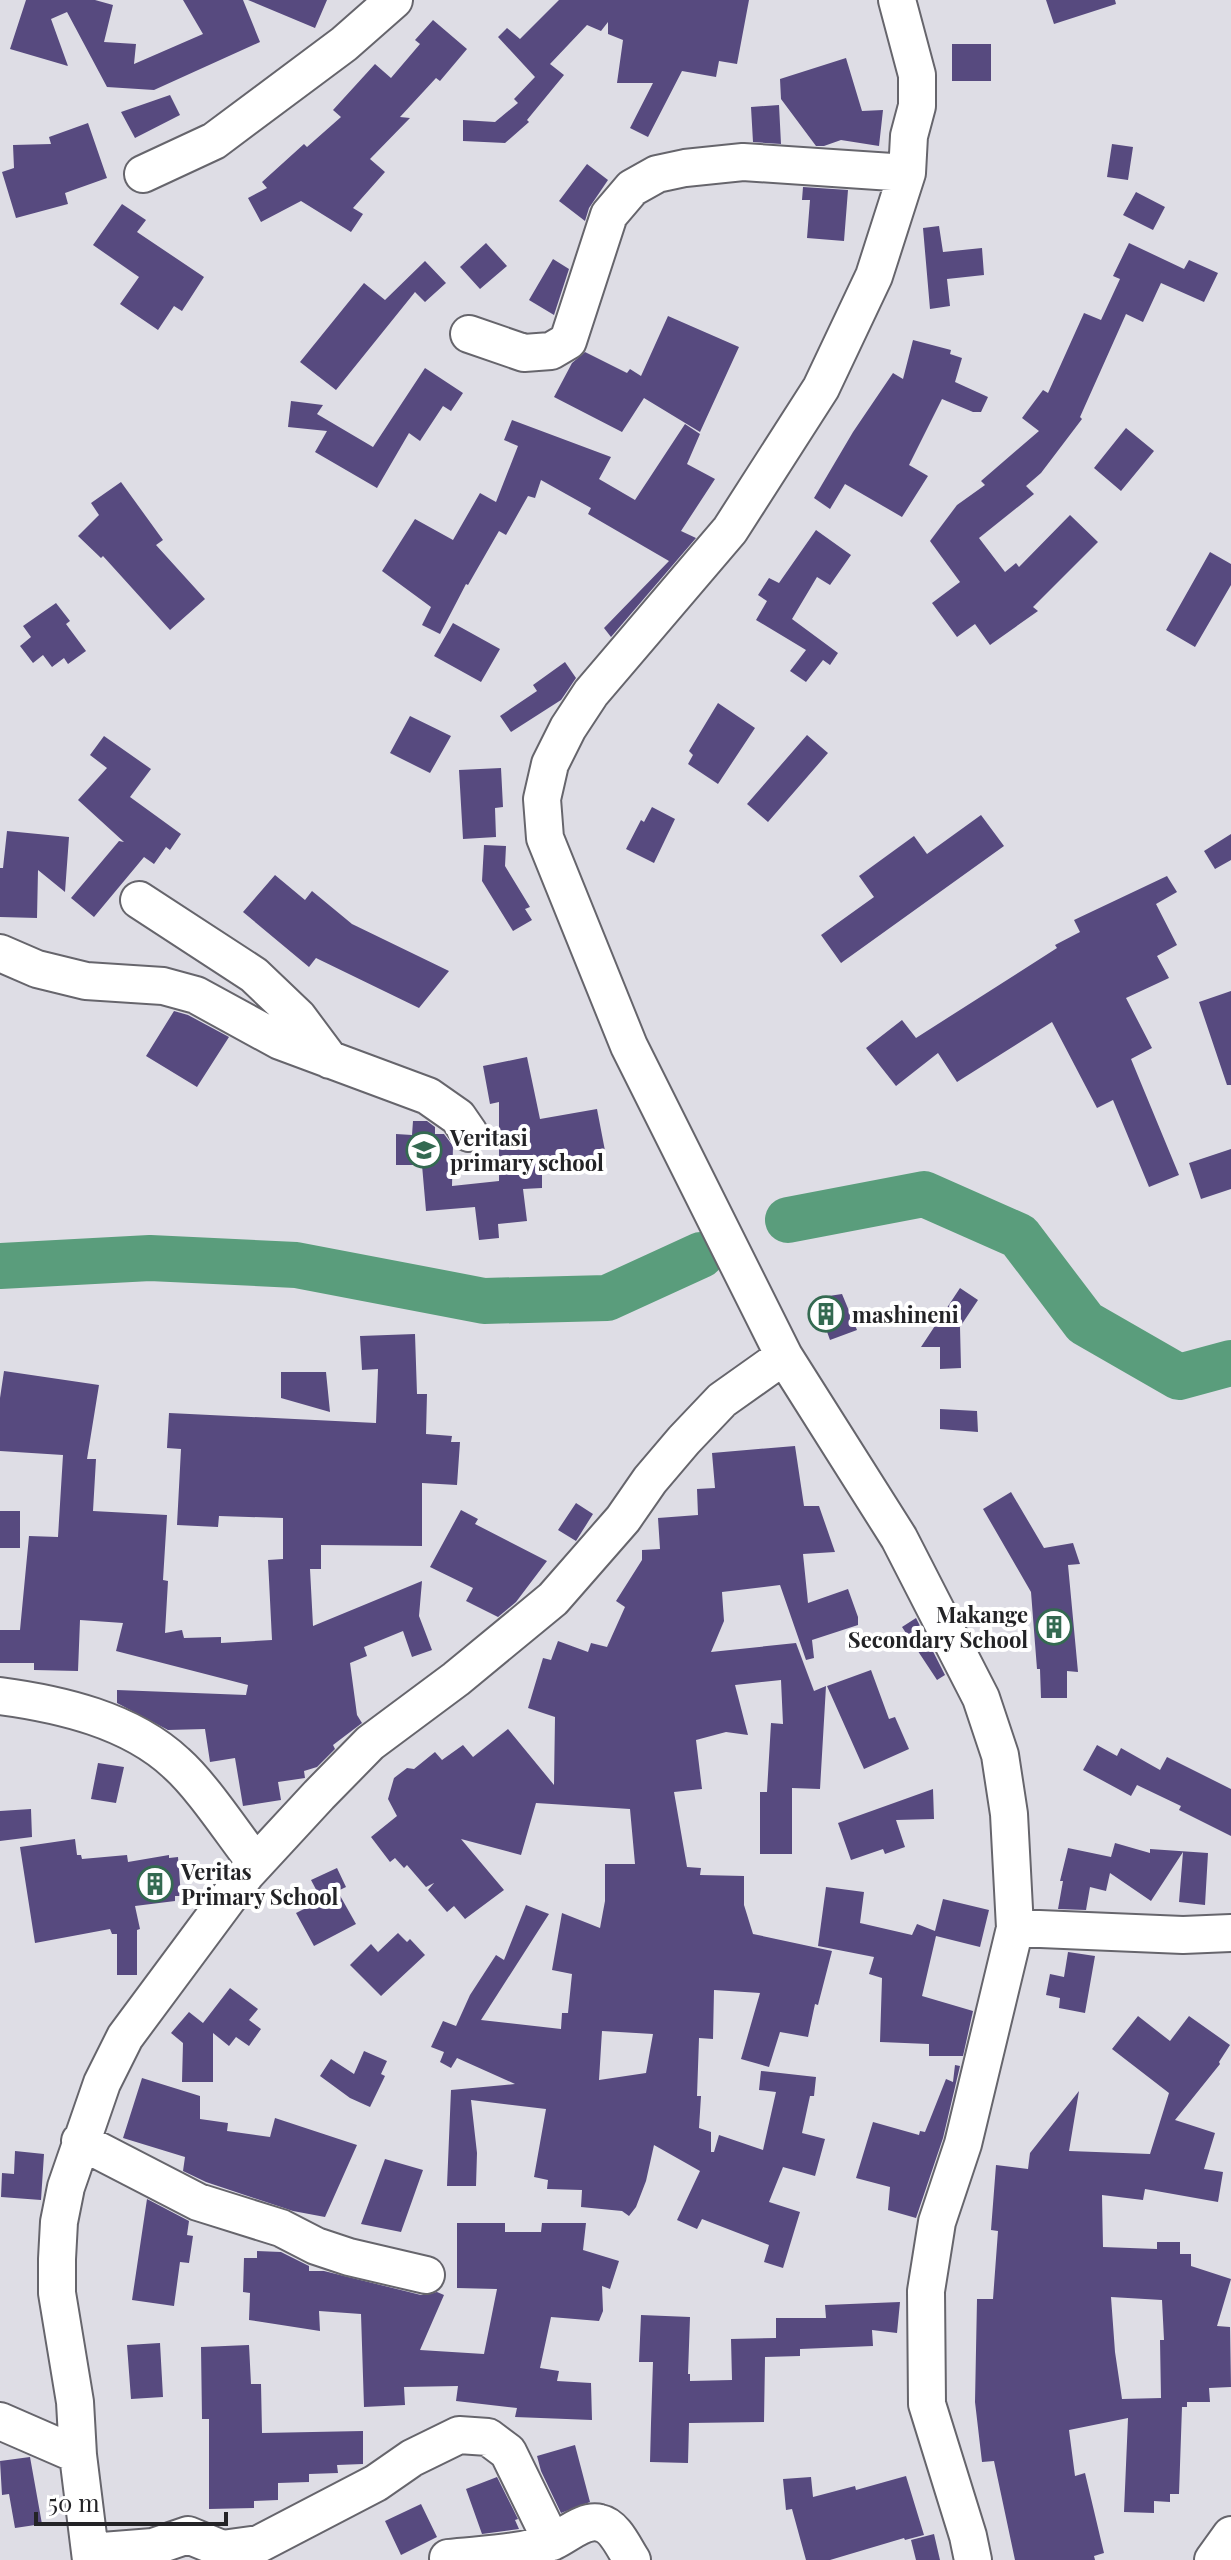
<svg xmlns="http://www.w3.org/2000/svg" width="1231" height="2560" viewBox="0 0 1231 2560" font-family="'Playfair Display',serif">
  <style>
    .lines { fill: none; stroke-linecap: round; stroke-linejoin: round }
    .river { stroke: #5a9d7c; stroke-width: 46 }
    .building { fill: #574a7f; fill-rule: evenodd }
    .minor-casing { stroke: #66656c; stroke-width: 40 }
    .minor { stroke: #fff; stroke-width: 36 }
    .labels { text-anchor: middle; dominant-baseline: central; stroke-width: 8; stroke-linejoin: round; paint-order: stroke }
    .poi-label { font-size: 22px; font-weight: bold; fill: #232326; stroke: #fff; text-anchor: start }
  </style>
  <rect width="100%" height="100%" fill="#dedde5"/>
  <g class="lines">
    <!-- river -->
    <path class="river" d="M788 1220 924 1194 1019 1236 1085 1323 1179 1377 1231 1363
      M0 1266 150 1258 296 1265 484 1301 607 1298 701 1255"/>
  </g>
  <!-- building -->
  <path class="building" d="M26 0H95L113 5 104 42 136 44 134 64 203 34 183 0H243L260 42 154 90 107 87 67 12 51 19 68 66 10 49Z
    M248 0H327L315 28Z
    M559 0H749L737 64 719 61 716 77 682 71 648 137 630 128 653 83H617L623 40 608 34V22L601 31 587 25 550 64 564 75 527 120 529 122 505 143 463 141V120L495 122 518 103 514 99 535 77 498 37 507 28 520 39Z
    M1046 0H1115L1116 4 1054 24Z
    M433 20 467 49 440 81 436 78 400 117 410 118 370 159 385 172 353 208 363 214 351 232 301 201 261 222 248 198 267 188 262 182 304 144 307 147 341 117 333 110 375 64 391 78 420 44 415 40Z
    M952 44H991V81H952Z
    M846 58 862 111 883 110 879 146 841 140 824 146H816L781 99 780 79Z
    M170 95 180 115 135 138 121 112Z
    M779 105 781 144 753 142 751 107Z
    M88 123 107 178 65 193 68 204 16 218 2 172 14 168 13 145 51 144 49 137Z
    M1112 144 1133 147 1128 180 1107 177Z
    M587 164 608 180 589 208 585 221 559 201Z
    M803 187 848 190 844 241 807 238 810 200H802Z
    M1136 192 1165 207 1153 230 1123 215Z
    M122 204 146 220 137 232 204 277 182 311 174 306 158 330 120 304 139 277 93 245Z
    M939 226 943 252 982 248 984 275 947 279 950 306 930 309 923 228Z
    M486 243 507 266 480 289 460 267Z
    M1129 243 1184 269 1189 260 1218 273 1204 302 1161 283 1143 322 1126 314 1080 417 1082 419 1041 473 1026 486 1034 494 979 538 1005 572 1016 563 1019 567 1070 515 1098 542 1033 607 1038 611 990 645 975 624 957 637 932 603 960 582 930 541 957 505 985 485 981 481 1039 431 1022 418 1043 390 1048 393 1084 313 1101 320 1120 279 1113 276Z
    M553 259 569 269 554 315 529 300Z
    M425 261 446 283 425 302 415 292 336 390 300 362 364 283 385 300Z
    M668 316 739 347 700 432 644 398 622 432 554 397 572 363 585 352 627 373 630 369 641 376Z
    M913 340 951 350 950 354 962 358 955 382 988 397 981 412H973L942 399 909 465 928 476 902 517 845 484 830 509 814 498 853 432 893 373 903 379Z
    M425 368 463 393 451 411 443 406 420 441 409 433 377 488 315 452 327 431 288 427 291 401 323 405 317 414 373 447Z
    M512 420 611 457 599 479 635 500 685 424 700 434 687 464 715 479 681 531 696 538 611 637 604 628 669 561 588 514 591 508 541 480 535 498 528 496 506 535 499 531 468 585 466 584 440 634 422 625 431 607 382 571 415 519 453 540 480 493 496 502 518 446 504 440Z
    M1126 428 1154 451 1121 491 1094 468Z
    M121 482 163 540 156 545 205 599 170 630 103 556 101 558 78 536 99 515 91 503Z
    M816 530 851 555 830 585 817 577 792 619 838 653 830 665 823 660 806 682 790 671 806 650 756 620 767 601 758 595 769 578 779 583Z
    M1210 552 1231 564V585L1195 647 1166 630Z
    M56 603 70 621 66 624 86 651 68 664 64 658 52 667 43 655 33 663 20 646 31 637 23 626Z
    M453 623 500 649 481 682 434 656Z
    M565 662 576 678 561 700 511 732 500 716 537 691 533 685Z
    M718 703 755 728 718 784 688 764 693 755 689 751Z
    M410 716 451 736 430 773 390 753Z
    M807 735 828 753 768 822 747 804Z
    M104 736 151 769 130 797 181 834 170 850 166 847 154 864 144 857 94 917 71 898 119 841 124 842 78 800 107 768 90 755Z
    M501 768 503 807 495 808 496 837 463 839 459 770Z
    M652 807 675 819 654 863 626 849 641 820 644 822Z
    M981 815 1004 846 841 963 821 935 874 897 859 876 914 836 927 854Z
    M7 831 69 837 65 892 38 870 37 918 0 917V868H3Z
    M1231 834V860L1215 869 1204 851Z
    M484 845 506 846 505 866 530 907 525 909 532 920 513 931 482 881Z
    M275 875 305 900 312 891 352 924 449 971 419 1008 316 958 309 967 243 912Z
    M1167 876 1177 892 1156 904 1177 945 1157 956 1169 978 1126 998 1152 1048 1131 1059 1179 1175 1149 1187 1113 1100 1097 1108 1052 1022 957 1082 938 1053 896 1086 866 1048 902 1020 916 1038 1057 948 1055 945 1080 932 1074 920Z
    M1231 991V1085H1227L1199 1002Z
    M174 1011 188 1015 229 1037 197 1087 146 1056Z
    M527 1057 540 1119 597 1109 606 1156 580 1160 579 1156 542 1157V1188L523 1189 527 1221 498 1224 499 1238 479 1240 475 1207 426 1211 422 1165H396V1134L412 1135 413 1121H427L435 1127V1134H444L453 1146 452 1186 499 1181V1102L490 1104 483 1066Z
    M1231 1149V1189L1201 1199 1189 1163Z
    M960 1288 978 1300 960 1327 961 1368 940 1369V1347H921Z
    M842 1294 857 1330 830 1340 818 1307 823 1306 822 1297Z
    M415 1334 417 1394H427L426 1434 452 1436 451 1442H460L457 1485 422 1483V1546L321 1545V1569H310L313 1626 422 1581 419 1616 432 1650 412 1657 403 1631 364 1647 367 1656 350 1663 357 1715 362 1723 333 1745 335 1749 317 1767 304 1771 305 1778 278 1782 281 1800 243 1806 235 1758 210 1762 205 1729 168 1730 117 1703V1690L246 1695 248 1685 116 1651 123 1623 80 1620 78 1671 34 1670V1663H0V1630H20L29 1536 58 1537 63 1455 0 1451V1398L4 1371 99 1385 87 1459H96L93 1511 167 1515 163 1580 168 1581 165 1633 182 1630 184 1638 221 1637V1643L272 1640 268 1560 283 1559V1518L219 1516 218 1527 177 1525 181 1449 167 1448 169 1413 376 1423 378 1369 362 1370 360 1336Z
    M281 1372H326L330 1412 281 1398Z
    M940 1409 977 1411 978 1432 940 1429Z
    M795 1446 804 1506H819L835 1552 803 1554 808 1603 848 1589 858 1617V1625L812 1640 814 1658 806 1660 780 1585 722 1592 724 1621 711 1652 796 1643 814 1691 826 1686 820 1789 792 1788V1854H760V1792H767L771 1723 783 1724 781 1680 735 1685 748 1735 726 1732 696 1740 702 1789 674 1792 687 1867 701 1868 700 1875 744 1876V1905L753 1934 832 1951 818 2005 815 2004 808 2037 780 2032 769 2067 741 2059 760 1993 714 1990 713 2039 699 2038 697 2096H701L699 2128 711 2132V2152H714L719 2135 763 2150 776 2092 759 2090 761 2071 816 2077 814 2096H810L802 2133 825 2139 815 2176 783 2167 769 2202 800 2212 783 2268 764 2262 769 2245 702 2219 697 2229 677 2220 700 2171 654 2145 646 2181 636 2207 629 2216 622 2211 581 2207 582 2190 547 2189 548 2180 534 2177 546 2109 471 2100 477 2153 476 2186H447L451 2090 515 2084 457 2058 451 2068 440 2062 444 2052 431 2047 443 2021 456 2026 470 1995 496 1955 504 1960 526 1905 549 1914 481 2020 561 2029 562 2013H568L572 1974 552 1970 562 1913 600 1928 605 1901V1864H635L630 1809 536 1803 521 1855 461 1839 504 1890 465 1919 454 1906 447 1912 428 1890 434 1883 426 1887 407 1865 404 1868 395 1858 390 1862 371 1837 397 1816 388 1799 394 1778 407 1768 414 1769 435 1752 442 1760 463 1745 473 1757 508 1729 554 1785 555 1717 528 1708 543 1658 551 1660 558 1641 588 1652 591 1643 607 1647 625 1607 616 1601 642 1560V1550L660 1549 658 1518 698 1515 697 1489 715 1488 712 1453ZM602 2031 653 2034 646 2073 599 2080Z
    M1011 1492 1044 1548 1073 1543 1080 1564 1068 1565 1078 1672 1067 1671V1698H1041L1040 1669H1037L1031 1592 983 1509Z
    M576 1503 593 1514 576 1541 558 1530Z
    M461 1510 478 1519 475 1524 547 1561 516 1602 498 1617 466 1601 473 1588 430 1567Z
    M0 1511H20V1548H0Z
    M916 1618 945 1675 937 1680 902 1627Z
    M871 1670 889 1719 895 1717 909 1749 864 1769 827 1686Z
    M1097 1745 1117 1756 1121 1748 1160 1770 1167 1757 1231 1789V1836L1179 1810 1181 1806 1137 1785 1131 1796 1083 1770Z
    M98 1763 124 1767 116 1803 91 1799Z
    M933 1789 934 1819 896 1820 905 1847 885 1854 883 1849 851 1860 838 1823Z
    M31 1809 32 1837 0 1841V1811Z
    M75 1839 77 1855H81L82 1859 127 1855 128 1862 169 1855V1858L178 1857 181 1896H175V1901L135 1906 140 1929 137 1930V1975H117V1934H112L110 1929 35 1943 20 1847Z
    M1115 1843 1150 1853V1849L1208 1853 1205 1905 1179 1902 1183 1852 1151 1901 1110 1873 1106 1891 1090 1887 1086 1910 1058 1909 1063 1881H1060L1068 1848 1111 1857Z
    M337 1868 346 1887 321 1899 311 1880Z
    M826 1887 864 1892 860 1923 912 1935 917 1924 935 1931 943 1899 989 1910 980 1947 936 1936 922 1996 973 2011 963 2056H929V2044L880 2042 882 1978 869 1974 874 1957 818 1946Z
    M338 1892 356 1924 314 1946 296 1913Z
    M398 1933 407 1942 410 1939 425 1955 381 1996 350 1965 371 1944 378 1952Z
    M1068 1952 1095 1956 1085 2013 1059 2008 1060 1998 1046 1995 1050 1974 1064 1977Z
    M230 1988 258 2009 249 2020 261 2029 249 2046 236 2037 229 2046 213 2033V2082H182L183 2043 171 2033 189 2012 203 2023Z
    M1138 2016 1170 2041 1189 2016 1230 2045 1219 2062 1220 2064 1175 2120 1215 2133 1204 2169 1223 2172 1218 2202 1145 2189 1143 2200 1102 2195 1103 2247 1157 2249V2242H1180V2254H1191V2266L1231 2279 1217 2326 1230 2327 1231 2387 1209 2388 1210 2402H1187V2407H1182L1179 2494H1170V2502L1154 2501V2513L1124 2512 1128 2418 1069 2430 1075 2476 1085 2473 1104 2553 1094 2556 1095 2560H1015L994 2461 982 2462 975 2402 977 2299H993L998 2231 991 2230 996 2165 1028 2169 1030 2153 1079 2091 1069 2151 1150 2154 1169 2093 1112 2049ZM1111 2297 1162 2300 1164 2340H1160L1161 2398 1122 2399 1115 2352Z
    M364 2051 387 2061 381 2074 385 2076 370 2107 350 2098 320 2076 331 2059 354 2074Z
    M955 2065 960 2066 943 2138 916 2218 888 2210 890 2187 856 2178 873 2122 919 2135 920 2131 925 2132 946 2079 953 2082Z
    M142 2078 200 2096V2119L228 2123 227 2131 270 2137 275 2118 357 2145 325 2217 293 2211 206 2182 183 2171 185 2157 123 2138Z
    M15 2151 44 2154 41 2200 1 2197 2 2173 14 2174Z
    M385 2159 423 2170 401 2232 361 2224Z
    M147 2199 189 2221 187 2235 193 2236 189 2263 180 2262 174 2306 132 2300Z
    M457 2223H505V2232H541L542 2223H586L583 2250 619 2261 610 2289 602 2286 603 2311 599 2321 551 2317 540 2368 559 2371 557 2381 591 2383 592 2420 515 2417 517 2408 456 2401 458 2386 404 2387 405 2405 364 2407 361 2314 319 2311 320 2331 249 2320 250 2293 243 2292 244 2258H257V2251L281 2252 309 2266V2271H324L421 2295 437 2292 444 2295 420 2350 484 2354 497 2289 457 2288Z
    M900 2302 897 2333 872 2330 873 2346 800 2349V2356L765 2357 764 2422 689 2423 688 2463 650 2462 651 2423H653H651L653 2362H639L641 2315 690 2317 688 2374H690V2381L732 2380 731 2339 776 2338V2318H826L825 2305Z
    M160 2343 163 2397 131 2399 127 2345Z
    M249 2345 251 2384H261L262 2433 363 2431V2464L337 2465 338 2473 309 2474V2482L278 2483V2500L254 2501V2508L209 2509V2419H202L201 2347Z
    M575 2445 590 2502 561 2513 541 2471 537 2456Z
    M30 2457 42 2524 15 2528 9 2494 2 2495 0 2461Z
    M906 2476 924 2535 905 2540 904 2538 830 2560H806L792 2509 786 2510 783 2479 811 2477 813 2497 855 2486 856 2490Z
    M497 2477 518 2519 515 2520 519 2529 482 2534 466 2489Z
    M421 2504 437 2537 401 2555 385 2521Z
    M934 2534 940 2560H916L911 2540Z"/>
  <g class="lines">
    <defs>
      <path id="minor" d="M897 0 917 75V106L909 136 907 173 874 276 821 388 730 530 591 693 568 728 550 764 542 799 545 838 629 1046 784 1356 899 1538 981 1698 1000 1755 1009 1814 1015 1928 963 2144 937 2222 926 2291 927 2404 968 2536 973 2560
        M143 174 214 141 344 44 394 0
        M469 334 524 353 551 351 568 341 609 215 632 188 657 174 685 168 743 162 907 173
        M139 900 254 975 298 1017 330 1060
        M0 953 37 969 86 981 163 986 196 995 280 1041 428 1096 458 1117 469 1133
        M0 1696C60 1704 130 1720 176 1763 203 1787 233 1834 256 1863
        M1015 1928 1183 1935 1231 1933
        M80 2141 198 2202 281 2228 316 2246 349 2257 426 2275
        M0 2421 78 2455
        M90 2552 153 2547 188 2535 222 2549 259 2544 376 2483 412 2458 459 2435 488 2437 508 2452 552 2542
        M448 2558C483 2554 521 2554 554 2541 567 2535 584 2519 600 2523 615 2526 624 2548 632 2560
        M91 2560 78 2455 75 2402 57 2293V2259L59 2222 66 2187 102 2083 125 2037 246 1874 319 1795 370 1743 456 1679 553 1599 623 1519 650 1480 684 1440 722 1400 784 1356
        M1213 2560 1231 2535"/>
    </defs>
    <!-- minor casing -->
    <use href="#minor" class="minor-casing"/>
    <!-- minor -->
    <use href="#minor" class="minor"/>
  </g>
  <!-- icons -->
  <defs>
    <symbol id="school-ring" viewBox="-11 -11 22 22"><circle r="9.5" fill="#fff" stroke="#346a51" stroke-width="1.5"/><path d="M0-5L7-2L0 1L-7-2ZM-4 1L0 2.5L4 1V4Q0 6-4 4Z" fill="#346a51"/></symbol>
    <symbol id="building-ring" viewBox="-11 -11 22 22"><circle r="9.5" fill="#fff" stroke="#346a51" stroke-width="1.5"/><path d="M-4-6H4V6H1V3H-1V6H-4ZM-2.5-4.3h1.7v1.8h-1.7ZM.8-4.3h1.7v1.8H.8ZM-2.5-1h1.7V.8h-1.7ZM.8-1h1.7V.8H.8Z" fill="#346a51"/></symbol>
  </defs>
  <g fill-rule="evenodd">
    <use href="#school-ring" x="404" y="1130" width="40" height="40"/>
    <use href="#building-ring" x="806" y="1294" width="40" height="40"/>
    <use href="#building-ring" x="1034" y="1607" width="40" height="40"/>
    <use href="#building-ring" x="135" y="1864" width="40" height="40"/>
  </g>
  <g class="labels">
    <!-- poi labels -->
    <g class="poi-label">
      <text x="450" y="1137">Veritasi<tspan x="450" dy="25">primary school</tspan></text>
      <text x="852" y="1314">mashineni</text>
      <text x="1028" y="1614" text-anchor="end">Makange<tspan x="1028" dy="25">Secondary School</tspan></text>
      <text x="181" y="1871">Veritas<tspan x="181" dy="25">Primary School</tspan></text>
    </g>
  </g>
  <!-- scale -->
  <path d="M36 2512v12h190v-12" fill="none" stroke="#232326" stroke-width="4"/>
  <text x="48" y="2512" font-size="24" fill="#232326" stroke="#ffffff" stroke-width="6" paint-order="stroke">50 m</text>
</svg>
